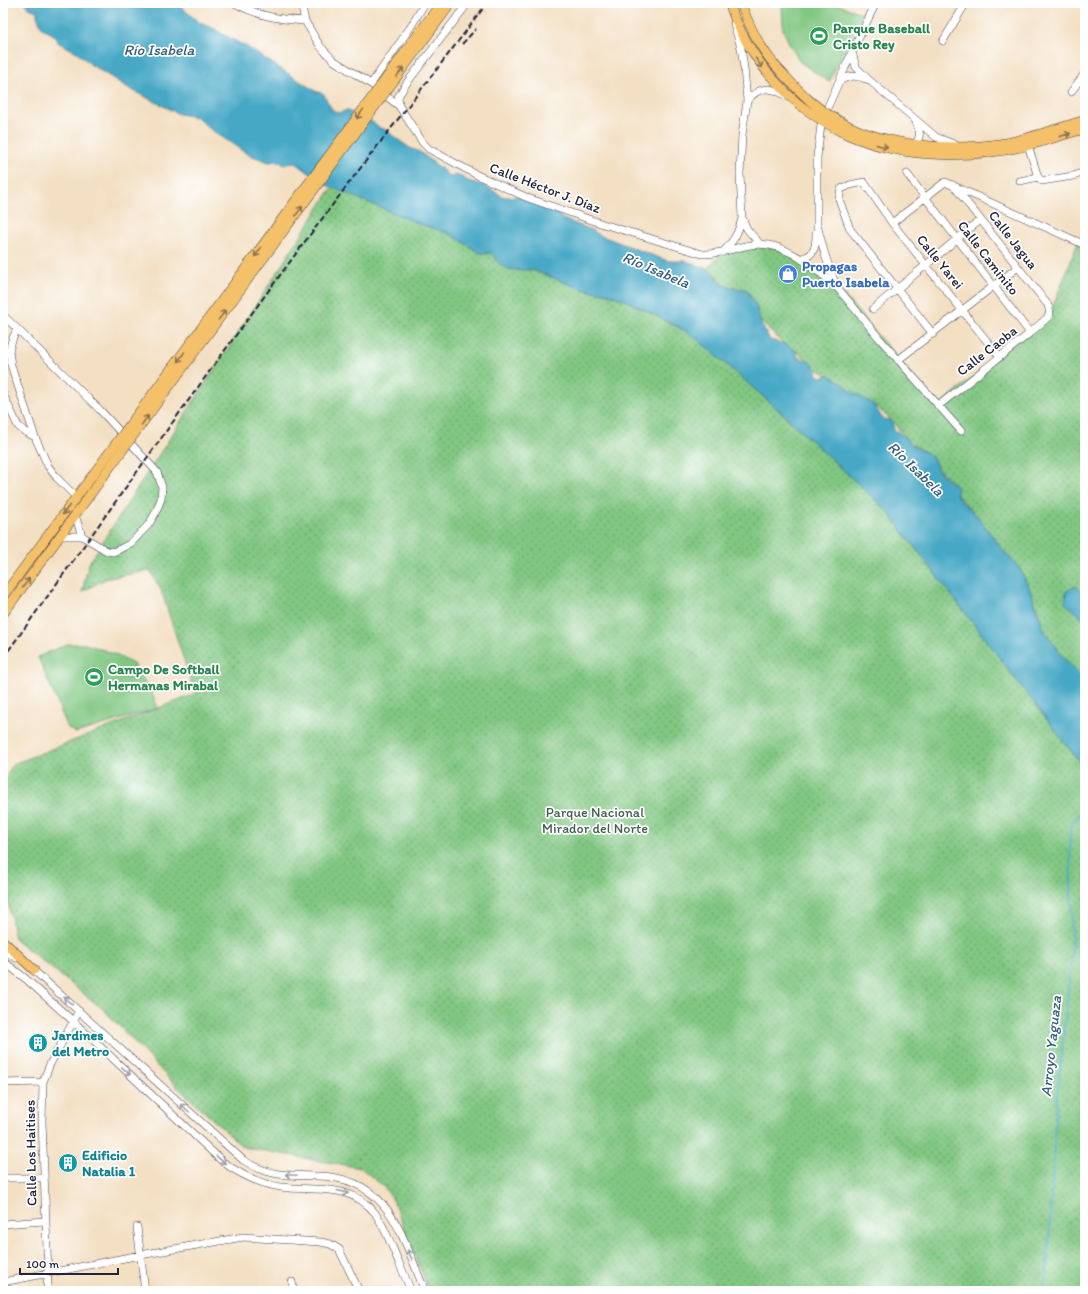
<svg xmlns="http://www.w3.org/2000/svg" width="1088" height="1294" viewBox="0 0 1088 1294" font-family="Itim,sans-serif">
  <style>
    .green { fill: url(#green-dots); stroke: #52745e }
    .pitch { fill: #81c782; stroke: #52745e }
    .water { fill: #47a8c6; stroke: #346580 }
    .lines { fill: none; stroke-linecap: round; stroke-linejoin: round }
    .stream { stroke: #47a8c6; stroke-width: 2 }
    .minor-casing { stroke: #413e4f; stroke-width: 8 }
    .major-casing { stroke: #413e4f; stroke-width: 10 }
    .minor { stroke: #fff; stroke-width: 7 }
    .major { stroke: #f4c16a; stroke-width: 9 }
    .rail { stroke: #22223b; stroke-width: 2; stroke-dasharray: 6 3; stroke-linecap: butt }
    .major-bridge-casing { stroke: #413e4f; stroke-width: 10; stroke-linecap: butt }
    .major-bridge { stroke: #f4c16a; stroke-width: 9 }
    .oneway { stroke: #8b7252 }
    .oneway2 { stroke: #9c9ca7 }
    .labels { text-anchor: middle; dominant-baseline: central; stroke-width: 3.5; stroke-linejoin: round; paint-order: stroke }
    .leisure-label { font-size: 14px; font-weight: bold; fill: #27864d; stroke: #fff; text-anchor: start }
    .street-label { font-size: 14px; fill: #22223b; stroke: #fff }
    .shop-label { font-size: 14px; font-weight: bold; fill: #366cbe; stroke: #fff; text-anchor: start }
    .park-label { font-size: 14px; fill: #435c54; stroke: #fff }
    .culture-label { font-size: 14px; font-weight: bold; fill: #0d838f; stroke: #fff; text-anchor: start }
    .water-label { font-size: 15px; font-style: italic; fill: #335e7a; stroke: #fff }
  </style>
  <defs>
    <pattern id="green-dots" width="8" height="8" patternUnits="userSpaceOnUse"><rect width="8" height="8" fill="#81c782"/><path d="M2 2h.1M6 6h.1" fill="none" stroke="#69a16c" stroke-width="1.8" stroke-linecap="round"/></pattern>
  </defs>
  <rect width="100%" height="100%" fill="#fff"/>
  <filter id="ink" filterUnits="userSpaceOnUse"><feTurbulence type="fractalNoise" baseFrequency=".025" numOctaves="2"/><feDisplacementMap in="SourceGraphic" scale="8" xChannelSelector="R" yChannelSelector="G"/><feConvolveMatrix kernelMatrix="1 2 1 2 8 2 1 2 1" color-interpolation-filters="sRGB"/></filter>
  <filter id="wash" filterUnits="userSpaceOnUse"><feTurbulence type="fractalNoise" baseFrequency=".012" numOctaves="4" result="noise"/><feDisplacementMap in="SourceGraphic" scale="16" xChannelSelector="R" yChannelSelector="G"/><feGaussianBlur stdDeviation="0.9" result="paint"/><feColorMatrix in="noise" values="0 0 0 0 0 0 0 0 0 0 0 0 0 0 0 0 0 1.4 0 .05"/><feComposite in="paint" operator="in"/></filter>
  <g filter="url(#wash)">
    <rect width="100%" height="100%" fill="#f3dfc2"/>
    <!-- green -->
    <path class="green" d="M333 186 415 222 447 233 455 237 480 253H491L519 271 526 269 533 270 582 289 609 294 627 301 686 331 709 349 783 414 887 511 1078 760 1085 772V1291H429L393 1200 384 1187 361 1168 243 1147 177 1087 104 1010 15 939 3 875V783L13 764 195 694 161 590 150 570 105 579 82 592 89 563Z
      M1085 234V681L1063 657 1044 630 1031 592 1020 569 1003 550 977 516 956 494 958 488 937 468 933 458 926 452 910 443 892 421 873 404 852 392 829 376 817 369 795 350 784 344 760 321 756 306 746 289C723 288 723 285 707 268L723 252 759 243 802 258 836 286 938 406 1050 314 1078 242Z"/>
    <!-- pitch -->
    <path class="pitch" d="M782 3H834L863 14 829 82 800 62 789 43 783 30Z
      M67 644H86L112 653 133 664 151 691 158 708 76 733 68 728 38 657Z"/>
    <!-- water -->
    <path class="water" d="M25 3H176L200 23 215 29 224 35 247 47 315 91 324 94C328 103 334 119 346 110L372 122 380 128 387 130 393 136 410 148 420 152 443 170 448 176 452 177 456 174 468 181 485 186 504 197 520 196 553 209 563 219 592 230 599 235 668 261H685L707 268 717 276 720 283 730 288 740 290 746 289 756 306 761 324 770 340 784 344 795 350 798 357 811 363 817 369 816 375 823 377 829 375 841 382 852 392 873 404 883 419 892 421 894 430C902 433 904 438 911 444 917 450 926 451 932 457 935 460 935 464 937 468 942 476 951 482 958 488L956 494 960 500 977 516 1003 550 1020 569 1031 592 1044 630 1063 657 1085 681V772L1078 760 887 511 783 414 709 349 686 331 627 301 609 294 582 289 533 270C521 269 508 273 499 263 496 260 495 256 491 253H480L455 237 447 233 415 222 324 184 296 163 285 164 277 161 269 162 247 154 206 126 202 121 197 117 179 114 130 89 90 64 77 52 59 43 54 35 42 28 37 16V11L29 8Z
      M1077 586 1085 598V620L1065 603 1066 591Z"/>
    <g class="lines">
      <!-- stream -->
      <path class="stream" d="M1041 1291 1047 1277 1056 1108 1072 953 1070 827 1085 807"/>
    </g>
  </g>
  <g filter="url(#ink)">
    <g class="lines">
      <defs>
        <path id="minor" d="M234 3C258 16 277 19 305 21
          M301 3 305 21 320 46 333 60 371 84 399 106 423 143 429 149 477 175 528 198 603 224 702 254C719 255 733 248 750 245 784 239 812 267 836 286
          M876 3 852 52 825 113 821 125 817 157V225L825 255 836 286 879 338 961 431
          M734 24 741 48 744 68 747 101 742 135 740 174 742 218 747 229 759 243
          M943 41 966 3
          M852 52 856 67 869 80 936 137 956 145
          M840 81C849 75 856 75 866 79
          M371 84 410 28 425 3
          M1071 92 1085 73
          M747 101C759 86 771 86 786 96
          M399 106 398 97 406 84 468 3
          M914 144C923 137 919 129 915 120
          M1028 145 1038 177 1042 181 1073 176 1085 172
          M907 174 1030 333
          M1020 181 1038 177
          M892 223 945 182 1085 245
          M723 252C734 240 738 234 742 218
          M802 258C815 256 816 245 816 233
          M873 309 980 220
          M3 315 100 410 157 472 162 487 161 499 156 512 149 524 131 543 120 549 113 552 107 551 82 536H60
          M17 329 12 340 9 351 11 365 35 437 48 466 57 478 76 497
          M933 334 850 229 839 199 841 189 850 185 864 182 892 223 999 356
          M898 360 1018 267
          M3 394 18 426 24 431 35 437
          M938 406 1030 333 1046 319 1050 314 1048 305 953 185
          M75 515 82 536
          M3 949 16 958
          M3 961 26 979 74 1022 223 1162C241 1175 259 1184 281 1187 316 1192 350 1182 375 1213 382 1223 387 1235 392 1246 398 1261 405 1276 411 1291
          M30 967 243 1160C269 1177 288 1175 317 1176 390 1177 401 1235 425 1291
          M3 1083 43 1082
          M3 1178H44
          M3 1224 45 1221
          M137 1227 145 1291
          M3 1282 140 1255 243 1237 321 1242 330 1244 339 1249 359 1291
          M292 1282 294 1291
          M47 1291 48 1274 42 1121 43 1082 50 1064 79 1011"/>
        <path id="major" d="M729 3C744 46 767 77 801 106
          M741 3C756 47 775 68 809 100
          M841 122C888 148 954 151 1006 143 1032 138 1059 128 1085 120
          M838 130C895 159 965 160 1026 146 1046 141 1065 134 1085 129
          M3 596 106 457
          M3 614 113 463
          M3 941 34 970"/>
      </defs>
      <!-- minor casing -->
      <use href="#minor" class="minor-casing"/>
      <!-- major casing -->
      <use href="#major" class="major-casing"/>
      <!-- minor -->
      <use href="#minor" class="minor"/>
      <!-- major -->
      <use href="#major" class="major"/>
      <!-- rail -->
      <path class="rail" d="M462 44 476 29
        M3 658C111 509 217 358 328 211 380 141 435 73 487 3"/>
      <defs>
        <path id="major-bridge" d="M809 100 823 111 841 122
          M801 106 821 120 838 130
          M106 457 382 84 441 3
          M113 463 451 3"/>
      </defs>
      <!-- major-bridge casing -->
      <use href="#major-bridge" class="major-bridge-casing"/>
      <!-- major-bridge -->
      <use href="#major-bridge" class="major-bridge"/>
    </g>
    <!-- one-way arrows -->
    <defs><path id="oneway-shaft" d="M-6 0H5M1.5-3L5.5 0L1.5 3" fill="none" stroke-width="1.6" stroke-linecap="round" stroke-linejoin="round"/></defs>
    <g class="oneway">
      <use href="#oneway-shaft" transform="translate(759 63) rotate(55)"/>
      <use href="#oneway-shaft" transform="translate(400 72) rotate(-54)"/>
      <use href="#oneway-shaft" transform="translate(360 114) rotate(126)"/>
      <use href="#oneway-shaft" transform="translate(1065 135) rotate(-16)"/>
      <use href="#oneway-shaft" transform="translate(882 146) rotate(14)"/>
      <use href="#oneway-shaft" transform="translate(299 211) rotate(-54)"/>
      <use href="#oneway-shaft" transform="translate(258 252) rotate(126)"/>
      <use href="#oneway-shaft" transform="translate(222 315) rotate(-54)"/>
      <use href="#oneway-shaft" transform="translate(181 357) rotate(126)"/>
      <use href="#oneway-shaft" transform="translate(145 420) rotate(-54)"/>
      <use href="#oneway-shaft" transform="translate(66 510) rotate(126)"/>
      <use href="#oneway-shaft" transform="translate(26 583) rotate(-54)"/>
    </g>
    <g class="oneway2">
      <use href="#oneway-shaft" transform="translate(68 1001) rotate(-138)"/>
      <use href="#oneway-shaft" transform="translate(126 1071) rotate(44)"/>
      <use href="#oneway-shaft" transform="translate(185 1108) rotate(-138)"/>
      <use href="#oneway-shaft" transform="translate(221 1160) rotate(41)"/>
      <use href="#oneway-shaft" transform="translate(291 1175) rotate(-177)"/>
      <use href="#oneway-shaft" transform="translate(343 1192) rotate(14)"/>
      <use href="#oneway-shaft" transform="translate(410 1255) rotate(-113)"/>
    </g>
  </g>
  <!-- icons -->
  <defs>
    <symbol id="stadium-disc" viewBox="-11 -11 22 22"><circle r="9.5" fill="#2e9e5b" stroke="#fff"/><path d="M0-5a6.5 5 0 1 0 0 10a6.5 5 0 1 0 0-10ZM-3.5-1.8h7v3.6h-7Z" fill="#fff"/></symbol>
    <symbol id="shop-disc" viewBox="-11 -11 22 22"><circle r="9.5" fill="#3f7fe0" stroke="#fff"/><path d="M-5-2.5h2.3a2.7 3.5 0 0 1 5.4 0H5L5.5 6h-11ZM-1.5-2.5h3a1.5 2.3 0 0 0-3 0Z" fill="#fff"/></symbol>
    <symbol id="building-disc" viewBox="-11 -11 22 22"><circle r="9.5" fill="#0f9aa8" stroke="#fff"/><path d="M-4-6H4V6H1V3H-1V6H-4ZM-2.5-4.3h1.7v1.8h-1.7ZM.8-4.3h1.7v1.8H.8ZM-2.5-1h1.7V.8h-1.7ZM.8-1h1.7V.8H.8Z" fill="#fff"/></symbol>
  </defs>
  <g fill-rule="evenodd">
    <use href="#stadium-disc" x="808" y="25" width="22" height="22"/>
    <use href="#shop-disc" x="777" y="263" width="22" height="22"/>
    <use href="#stadium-disc" x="83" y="666" width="22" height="22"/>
    <use href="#building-disc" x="27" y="1032" width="22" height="22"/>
    <use href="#building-disc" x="57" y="1152" width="22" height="22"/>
  </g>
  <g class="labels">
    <!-- leisure labels -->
    <g class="leisure-label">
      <text x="833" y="28">Parque Baseball<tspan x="833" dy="16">Cristo Rey</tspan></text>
      <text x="108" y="669">Campo De Softball<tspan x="108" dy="16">Hermanas Mirabal</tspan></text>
    </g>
    <!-- street labels -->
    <g class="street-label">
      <text transform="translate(545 188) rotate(21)">Calle Héctor J. Díaz</text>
      <text transform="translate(1013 240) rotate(52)">Calle Jagua</text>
      <text transform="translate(988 258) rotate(52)">Calle Caminito</text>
      <text transform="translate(940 262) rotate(51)">Calle Yarei</text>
      <text transform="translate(987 351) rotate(-38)">Calle Caoba</text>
      <text transform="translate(31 1153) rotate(-91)">Calle Los Haitises</text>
    </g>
    <!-- shop labels -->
    <g class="shop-label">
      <text x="802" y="266">Propagas<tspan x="802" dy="16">Puerto Isabela</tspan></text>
    </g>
    <!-- park labels -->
    <g class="park-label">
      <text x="595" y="812">Parque Nacional<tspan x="595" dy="16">Mirador del Norte</tspan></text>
    </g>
    <!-- culture labels -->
    <g class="culture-label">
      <text x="52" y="1035">Jardines<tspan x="52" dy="16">del Metro</tspan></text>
      <text x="82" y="1155">Edificio<tspan x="82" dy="16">Natalia 1</tspan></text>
    </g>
    <!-- water labels -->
    <g class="water-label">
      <text x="159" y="50">Río Isabela</text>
      <text transform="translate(656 270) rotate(23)">Río Isabela</text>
      <text transform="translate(916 469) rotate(44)">Río Isabela</text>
      <text transform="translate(1051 1046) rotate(-84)">Arroyo Yaguaza</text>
    </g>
  </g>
  <!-- margin -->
  <rect width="1088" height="1294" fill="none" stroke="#fff" stroke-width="16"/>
  <!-- scale -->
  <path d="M20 1268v6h98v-6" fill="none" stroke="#22223b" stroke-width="2"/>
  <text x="26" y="1268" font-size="12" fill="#22223b" stroke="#ffffff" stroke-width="3" paint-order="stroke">100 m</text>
</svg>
